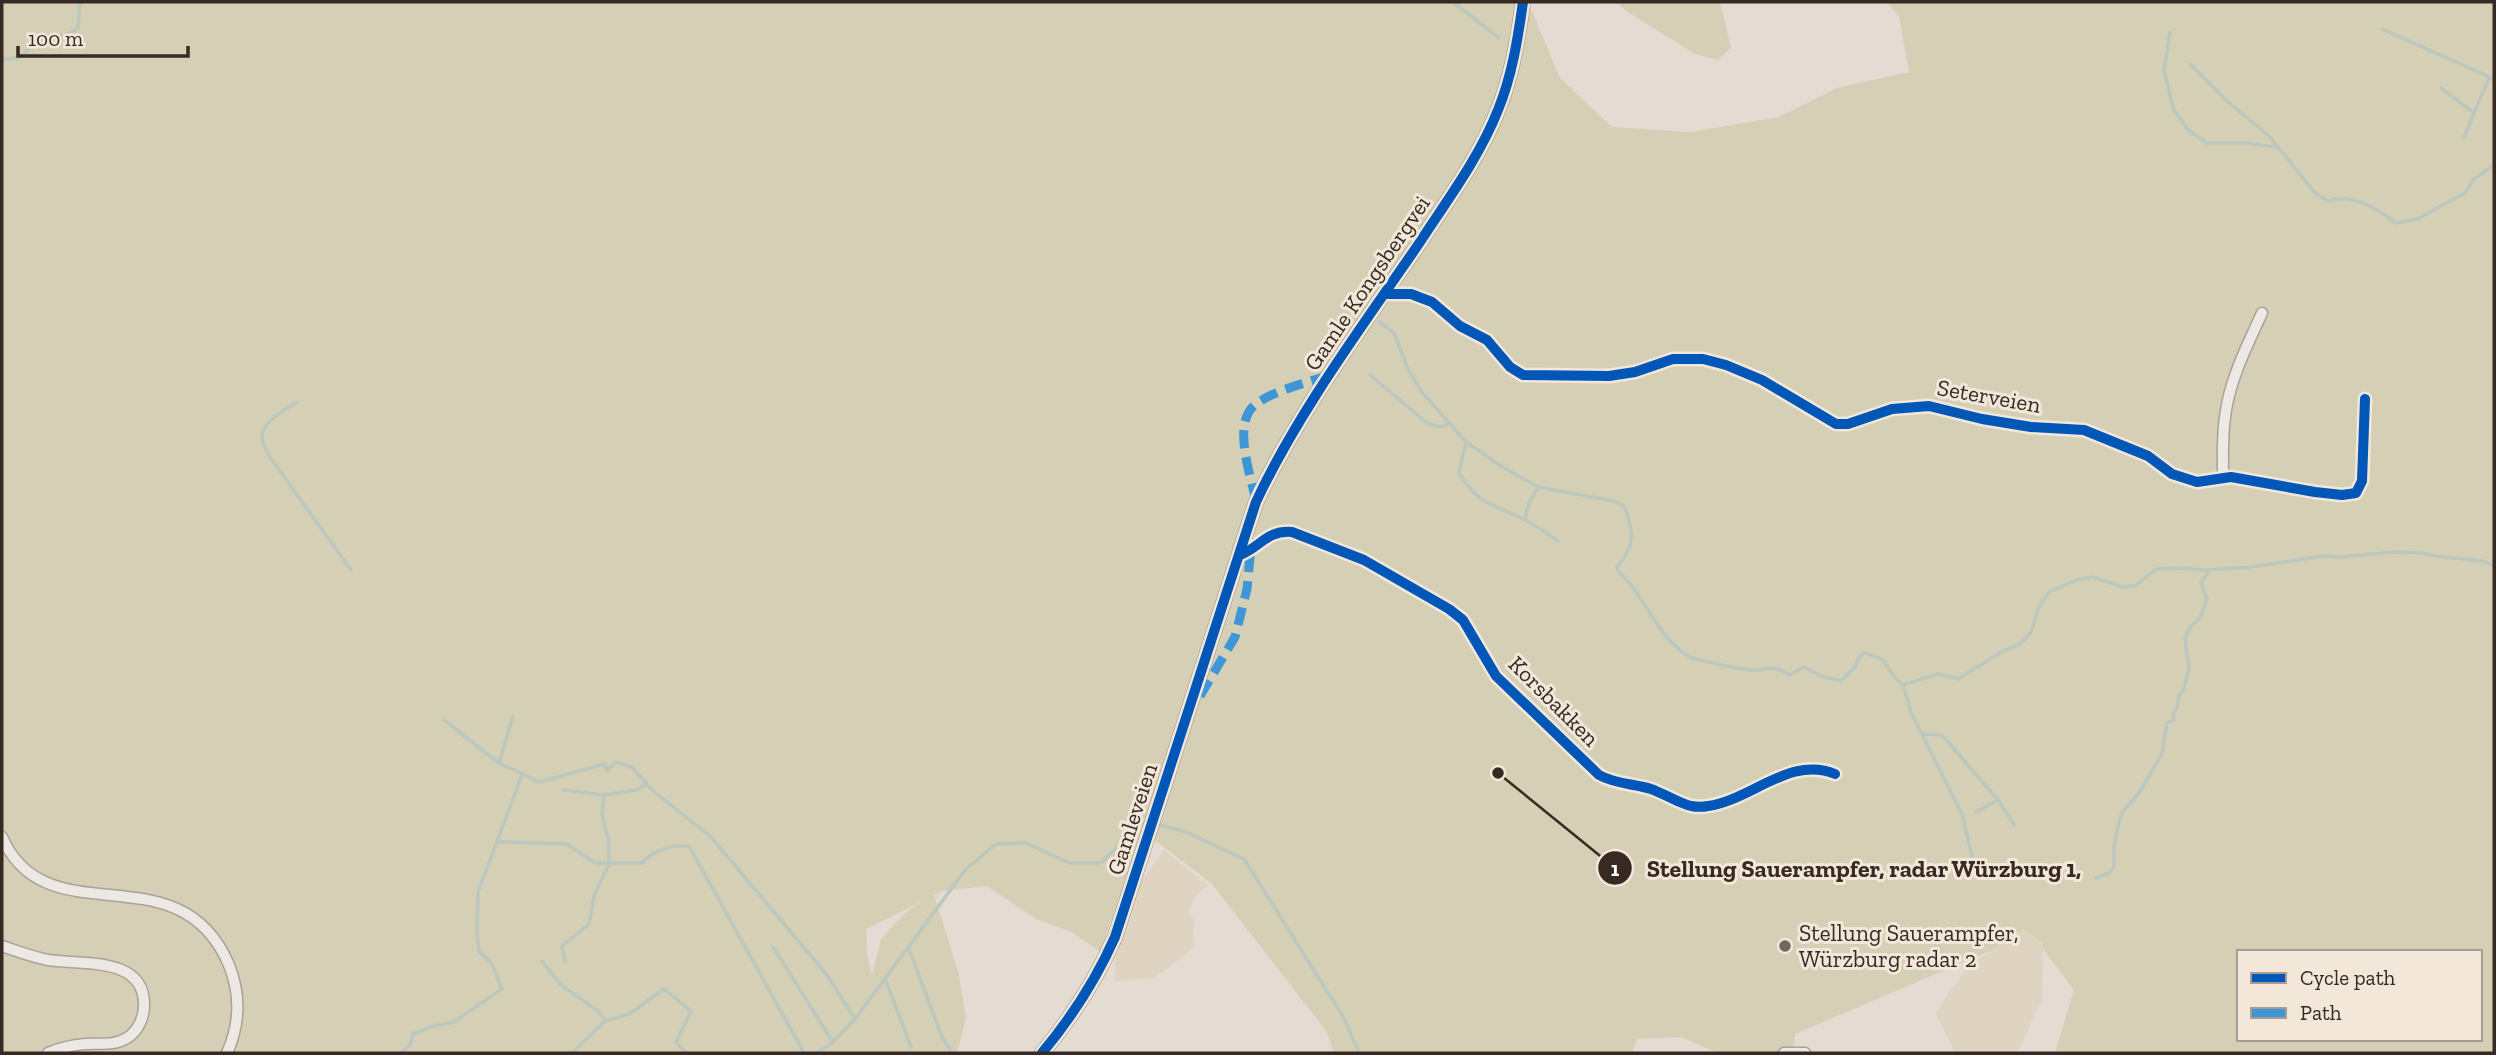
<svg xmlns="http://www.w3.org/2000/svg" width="2496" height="1055" viewBox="0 0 2496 1055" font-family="'Zilla Slab',serif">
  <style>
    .farmland { fill: #dfd4c2 }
    .green { fill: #d5cfb6; fill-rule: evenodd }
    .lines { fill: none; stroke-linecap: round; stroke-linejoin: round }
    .stream { stroke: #bcc8be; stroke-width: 3.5 }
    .minor-casing { stroke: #aaa19a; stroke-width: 13 }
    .secondary-casing { stroke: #99918a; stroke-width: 16 }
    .minor { stroke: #ece8e3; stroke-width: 10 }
    .secondary { stroke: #ece8e3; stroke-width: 12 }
    .quiet { stroke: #3e96d6; stroke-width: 9; stroke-dasharray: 18 9; stroke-linecap: butt }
    .cycleway-casing { stroke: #f3e7da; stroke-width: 15 }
    .cycleway { stroke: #0057b8; stroke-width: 10 }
    .poi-dot { fill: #746760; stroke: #f3e7da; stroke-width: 2.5 }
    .labels { text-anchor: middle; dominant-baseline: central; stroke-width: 6; stroke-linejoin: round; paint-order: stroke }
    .street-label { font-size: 23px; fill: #382923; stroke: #f3e7da }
    .poi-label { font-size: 23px; fill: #382923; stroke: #f3e7da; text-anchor: start }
    .leader { fill: none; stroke: #382923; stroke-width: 2.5 }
    .callout-dot { fill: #382923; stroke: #f3e7da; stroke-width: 2.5 }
    .mark-label { font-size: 21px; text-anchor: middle; font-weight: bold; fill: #fff }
    .callout-label { font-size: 24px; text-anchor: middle; font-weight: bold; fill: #382923; stroke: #f3e7da; stroke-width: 6; stroke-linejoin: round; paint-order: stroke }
  </style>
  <rect width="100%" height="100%" fill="#e4dbd2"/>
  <!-- farmland -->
  <path class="farmland" d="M1164 850 1208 885 1195 897 1189 912 1194 921 1193 949 1154 978 1115 981V942L1142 880Z
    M2023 929 2043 943 2042 999 2017 1053H1955L1935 1013 1968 966Z"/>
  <!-- green -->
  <path class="green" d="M2 2H1528L1560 78 1612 127 1690 132 1779 117 1837 88 1909 72 1899 16 1886 2H2494V1053H2055L2074 990 2043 949V943L2023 929 1992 950 1795 1034 1793 1053H1723L1710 1050 1682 1037 1637 1039 1632 1053H1334L1327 1032 1212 884 1143 831 1100 952 1070 931 1036 919 987 886 943 891 934 895 958 971 966 1018 957 1053H2ZM923 901 906 912 881 939 872 975 867 954 866 929ZM2239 952H2480V1039H2239Z
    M1617 2H1717L1721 5 1731 48 1718 60 1695 54 1626 11Z"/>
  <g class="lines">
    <!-- stream -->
    <path class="stream" d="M1453 2 1499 38
      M2382 29 2494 79
      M2170 32 2164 70 2173 108 2187 129 2207 143H2245L2276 147
      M2 60 22 57 30 47 45 39 67 34 77 29C81 20 77 10 81 2
      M2190 64 2226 100 2269 136 2315 193 2328 201C2353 193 2376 208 2396 223L2417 219 2465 193 2474 179 2494 165
      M2441 88 2474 113
      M2464 137 2489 78
      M1362 306 1364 308
      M1379 322 1394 333 1408 369 1421 391 1466 442 1501 466 1538 487 1614 501 1625 507C1634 534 1636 545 1617 567L1618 571C1646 596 1657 639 1690 657 1696 660 1747 671 1754 670 1773 669 1772 665 1790 675L1804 667 1821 676 1841 681 1856 666 1858 659 1864 652 1883 660 1896 679 1903 685 1911 712 1962 814 1972 856
      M1370 375 1427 423 1440 427 1449 424
      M296 403C284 410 260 423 262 439 263 447 268 454 272 460L351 570
      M1466 442 1459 473C1480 508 1494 503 1525 520 1537 526 1547 534 1558 541
      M1525 519 1529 503 1538 487
      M1903 685 1939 674 1958 679 2003 651 2020 644 2031 632 2039 607 2049 592 2077 580 2093 577 2122 587 2135 586 2156 569 2182 568 2205 570 2251 567 2324 556 2340 557 2395 552 2422 553 2435 556 2484 561 2494 566
      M444 720 499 763 539 782 605 764 607 771 616 762 632 767 652 790 711 837 827 975 855 1019
      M1923 734 1942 735 1998 800 2014 825
      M499 763 513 716
      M563 790 604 795
      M1976 812 1998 800
      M1156 824 1186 832 1244 859 1344 1018 1359 1053
      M497 842 567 844 595 863H642C653 850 672 845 689 846L804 1053
      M2096 878 2109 873 2114 867V846L2120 818 2123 811 2139 793 2162 754 2167 723 2174 720 2173 715 2177 708 2179 695 2183 691 2189 670 2185 637 2192 625 2200 618 2207 599 2201 583 2209 571
      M773 947 833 1042
      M909 949 942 1037 952 1053
      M542 961 561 985 599 1012 605 1021
      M565 962 562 946 589 924 594 896 609 864V842L602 815 604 795 636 790 646 785
      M886 981 911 1047
      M573 1052 605 1021 629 1014 664 989 691 1011 676 1042 686 1053
      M400 1053 410 1045 413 1034 436 1025 452 1023 502 989 492 964 479 951 477 931 478 892 522 775
      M817 1053 833 1042 855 1019 966 869 996 844 1026 843 1069 863H1101L1119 845"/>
    <defs>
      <path id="minor" d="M1385 294H1411L1432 302 1460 326 1487 340 1510 367 1523 375 1609 376 1635 372 1673 359H1703L1726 365 1762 380 1836 424H1848L1892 409 1929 406 1982 419 2031 427 2084 430 2148 456 2172 474 2197 482 2231 477 2315 492 2342 495 2356 493 2362 481 2365 399
        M2223 478C2223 458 2222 437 2225 417 2229 381 2247 346 2262 313
        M1240 555C1261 547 1266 530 1292 532L1364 560 1449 609 1463 620 1496 676 1599 775C1615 784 1635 784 1651 789 1665 794 1678 803 1691 806 1697 807 1703 807 1708 806 1751 800 1791 755 1835 774
        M2 837C47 940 179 847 229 965 241 995 240 1024 227 1053
        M2 946C17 951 32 957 48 960 81 965 145 956 144 1005 144 1018 138 1031 127 1038 114 1046 100 1043 85 1044 72 1045 60 1048 48 1053
        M1784 1053H1805"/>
      <path id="secondary" d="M1042 1053C1072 1017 1096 980 1115 937L1256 502C1298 412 1364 324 1420 242 1448 199 1479 158 1498 110 1512 76 1518 38 1523 2"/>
    </defs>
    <!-- minor casing -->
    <use href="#minor" class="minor-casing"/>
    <!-- secondary casing -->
    <use href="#secondary" class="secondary-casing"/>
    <!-- minor -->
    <use href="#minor" class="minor"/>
    <!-- secondary -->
    <use href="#secondary" class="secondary"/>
    <!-- quiet -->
    <path class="quiet" d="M1256 501C1251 476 1231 422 1256 404 1275 390 1304 384 1326 376
      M1200 696 1235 637 1247 589 1251 547"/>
    <defs>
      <path id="cycleway" d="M1385 294H1411L1432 302 1460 326 1487 340 1510 367 1523 375 1609 376 1635 372 1673 359H1703L1726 365 1762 380 1836 424H1848L1892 409 1929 406 1982 419 2031 427 2084 430 2148 456 2172 474 2197 482 2231 477 2315 492 2342 495 2356 493 2362 481 2365 399
        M1240 555C1261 547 1266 530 1292 532L1364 560 1449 609 1463 620 1496 676 1599 775C1615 784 1635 784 1651 789 1665 794 1678 803 1691 806 1697 807 1703 807 1708 806 1751 800 1791 755 1835 774
        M1042 1053C1072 1017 1096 980 1115 937L1256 502C1298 412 1364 324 1420 242 1448 199 1479 158 1498 110 1512 76 1518 38 1523 2"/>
    </defs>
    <!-- cycleway casing -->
    <use href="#cycleway" class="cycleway-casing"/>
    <!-- cycleway -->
    <use href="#cycleway" class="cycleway"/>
  </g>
  <!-- markers -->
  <circle class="poi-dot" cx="1785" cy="946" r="7"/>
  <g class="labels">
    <!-- street labels -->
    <g class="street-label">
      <text transform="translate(1367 283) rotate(-56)">Gamle Kongsbergvei</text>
      <text transform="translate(1989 396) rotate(10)">Seterveien</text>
      <text transform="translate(1554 701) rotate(45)">Korsbakken</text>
      <text transform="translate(1132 819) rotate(-72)">Gamleveien</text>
    </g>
    <!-- poi labels -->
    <g class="poi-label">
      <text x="1799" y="933">Stellung Sauerampfer,<tspan x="1799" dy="26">Würzburg radar 2</tspan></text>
    </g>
  </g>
  <!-- callouts -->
  <path class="leader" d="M1498 773L1615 868"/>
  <g class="callout-dot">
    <circle cx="1498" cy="773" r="7"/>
    <circle cx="1615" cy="868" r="18"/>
  </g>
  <g class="mark-label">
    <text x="1615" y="876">1</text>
  </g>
  <g class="callout-label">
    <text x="1864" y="877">Stellung Sauerampfer, radar Würzburg 1,</text>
  </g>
  <!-- border -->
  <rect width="2496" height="1055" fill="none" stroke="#382923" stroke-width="7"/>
  <!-- legend -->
  <rect x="2237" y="950" width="245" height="91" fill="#f3e7da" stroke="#a89b91" stroke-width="2"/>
  <rect x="2251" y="973" width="35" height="10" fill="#0057b8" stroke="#a89b91" stroke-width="2"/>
  <text x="2300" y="985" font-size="21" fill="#382923">Cycle path</text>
  <rect x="2251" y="1008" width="35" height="10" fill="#3e96d6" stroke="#a89b91" stroke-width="2"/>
  <text x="2300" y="1020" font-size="21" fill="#382923">Path</text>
  <!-- scale -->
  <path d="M18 46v10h170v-10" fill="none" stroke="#382923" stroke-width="3.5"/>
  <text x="28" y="46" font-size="21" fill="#382923" stroke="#f3e7da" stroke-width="5" paint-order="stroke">100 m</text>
</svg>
